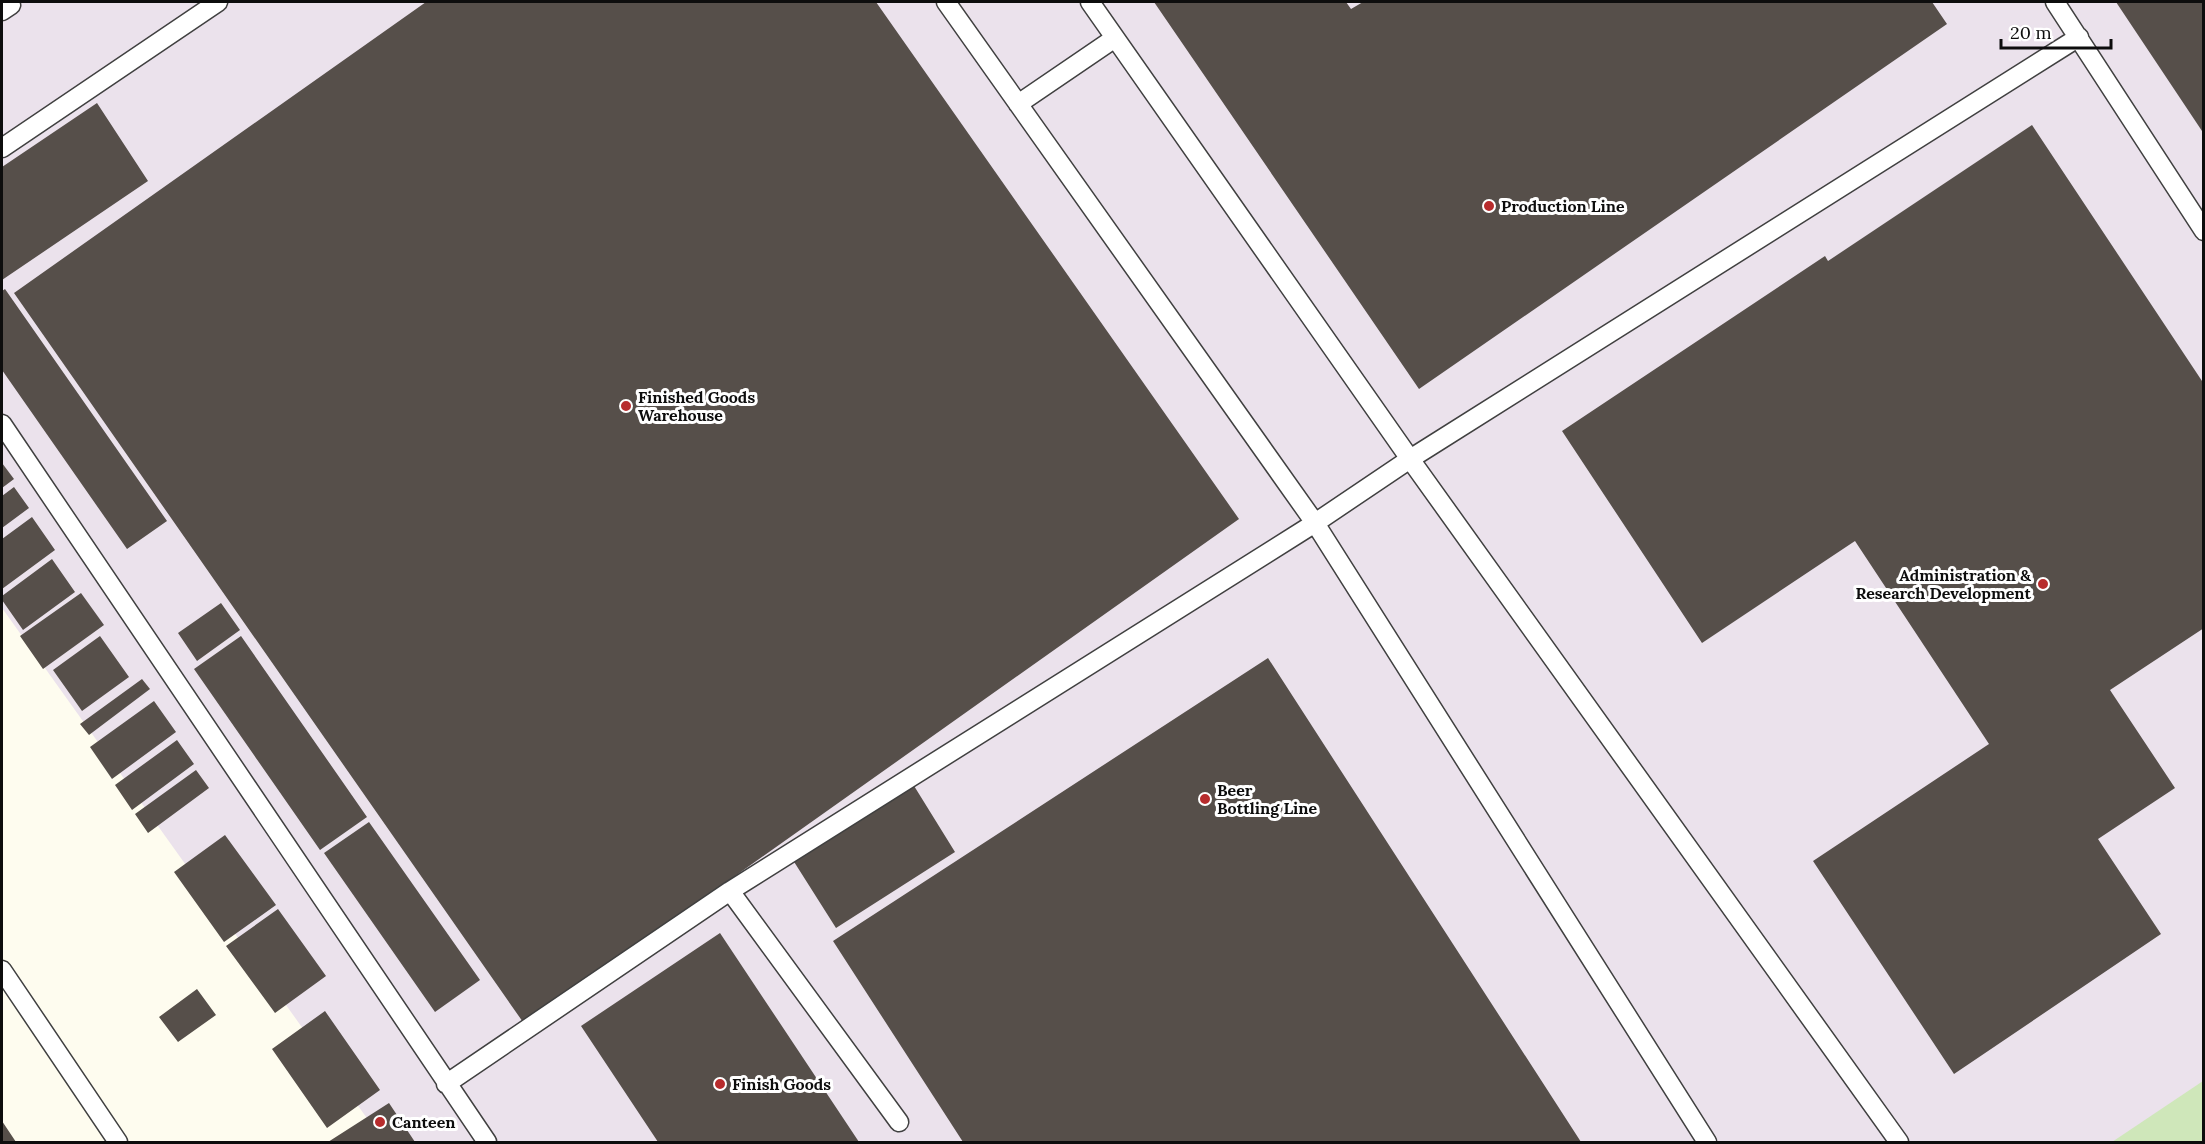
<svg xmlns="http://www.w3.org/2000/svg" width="2205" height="1144" viewBox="0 0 2205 1144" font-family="Lora,serif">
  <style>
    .industrial { fill: #ebe2ec }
    .green { fill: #cfe7ba }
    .building { fill: #564f4a }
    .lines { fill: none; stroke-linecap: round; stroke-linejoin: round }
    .service-casing { stroke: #404040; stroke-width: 21 }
    .service { stroke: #fff; stroke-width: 18 }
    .poi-dot { fill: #b72c2d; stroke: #fff; stroke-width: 2 }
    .labels { text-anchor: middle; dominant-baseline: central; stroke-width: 6; stroke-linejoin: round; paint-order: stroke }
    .poi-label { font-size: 16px; font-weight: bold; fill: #0d0d0d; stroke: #fff; text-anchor: start }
  </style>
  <rect width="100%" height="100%" fill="#fefcef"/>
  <!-- industrial -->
  <path class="industrial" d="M2 2H2203V1142H384L2 608Z"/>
  <!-- green -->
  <path class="green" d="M2203 1081V1142H2112Z"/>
  <!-- building -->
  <path class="building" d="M426 2H876L1239 519 525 1025 14 293Z
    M1154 2H1346L1351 9 1363 2H1932L1947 24 1419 389Z
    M2116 2H2204V134Z
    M97 103 148 181 2 280V167Z
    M2032 125 2204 384V628L2110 690 2175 788 2098 839 2161 934 1954 1074 1813 861 1989 744 1855 541 1702 643 1562 431 1825 256 1828 261Z
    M5 289 167 521 127 549 2 370V291Z
    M2 463 14 479 2 488Z
    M14 487 29 508 2 528V496Z
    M32 517 55 550 2 589V539Z
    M52 559 75 592 23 630 2 600V596Z
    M81 593 104 625 43 669 20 636Z
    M221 603 240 630 197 661 178 633Z
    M100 636 129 677 82 711 53 670Z
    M241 636 367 817 320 850 194 669Z
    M1268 658 1581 1142H963L833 941Z
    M142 679 150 689 89 735 80 724Z
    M154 701 176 732 112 779 90 747Z
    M177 740 194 764 132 810 115 785Z
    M196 770 209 788 148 833 135 814Z
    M911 781 955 852 836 928 791 857Z
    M369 822 480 980 435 1012 324 853Z
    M225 835 276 905 224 942 174 872Z
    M278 909 326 976 275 1013 226 946Z
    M720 933 859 1142H658L581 1026Z
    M197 989 216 1015 178 1042 159 1017Z
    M325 1011 380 1090 327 1128 272 1049Z
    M389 1103 415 1142H328Z
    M2 1121 16 1142H2Z"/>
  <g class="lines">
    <defs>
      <path id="service" d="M946 2 1315 523 1707 1142
        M1090 2 1410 459 1899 1142
        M2055 2 2204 231
        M2 11 11 5
        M1018 104 1115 38
        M2 148 218 2
        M2 424 487 1142
        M730 891 899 1122
        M2 970 118 1142
        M446 1084 730 891 1315 523 1410 459 2079 37"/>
    </defs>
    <!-- service casing -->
    <use href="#service" class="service-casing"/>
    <!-- service -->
    <use href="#service" class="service"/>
  </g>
  <!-- markers -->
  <g class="poi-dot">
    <circle cx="1489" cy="206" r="6"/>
    <circle cx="626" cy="406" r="6"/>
    <circle cx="2043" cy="584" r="6"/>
    <circle cx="1205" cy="799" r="6"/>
    <circle cx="720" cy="1084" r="6"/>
    <circle cx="380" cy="1122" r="6"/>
  </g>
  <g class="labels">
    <!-- poi labels -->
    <g class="poi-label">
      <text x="1501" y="206">Production Line</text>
      <text x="638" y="397">Finished Goods<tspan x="638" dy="18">Warehouse</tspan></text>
      <text x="2031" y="575" text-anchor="end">Administration &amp;<tspan x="2031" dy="18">Research Development</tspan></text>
      <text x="1217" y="790">Beer<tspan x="1217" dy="18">Bottling Line</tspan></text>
      <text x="732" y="1084">Finish Goods</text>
      <text x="392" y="1122">Canteen</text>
    </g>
  </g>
  <!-- border -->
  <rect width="2205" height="1144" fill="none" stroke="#0d0d0d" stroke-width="6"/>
  <!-- scale -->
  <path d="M2001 39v9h110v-9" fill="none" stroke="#0d0d0d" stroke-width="3"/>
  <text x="2010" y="39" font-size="18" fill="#0d0d0d" stroke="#ffffff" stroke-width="4.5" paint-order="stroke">20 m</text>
</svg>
